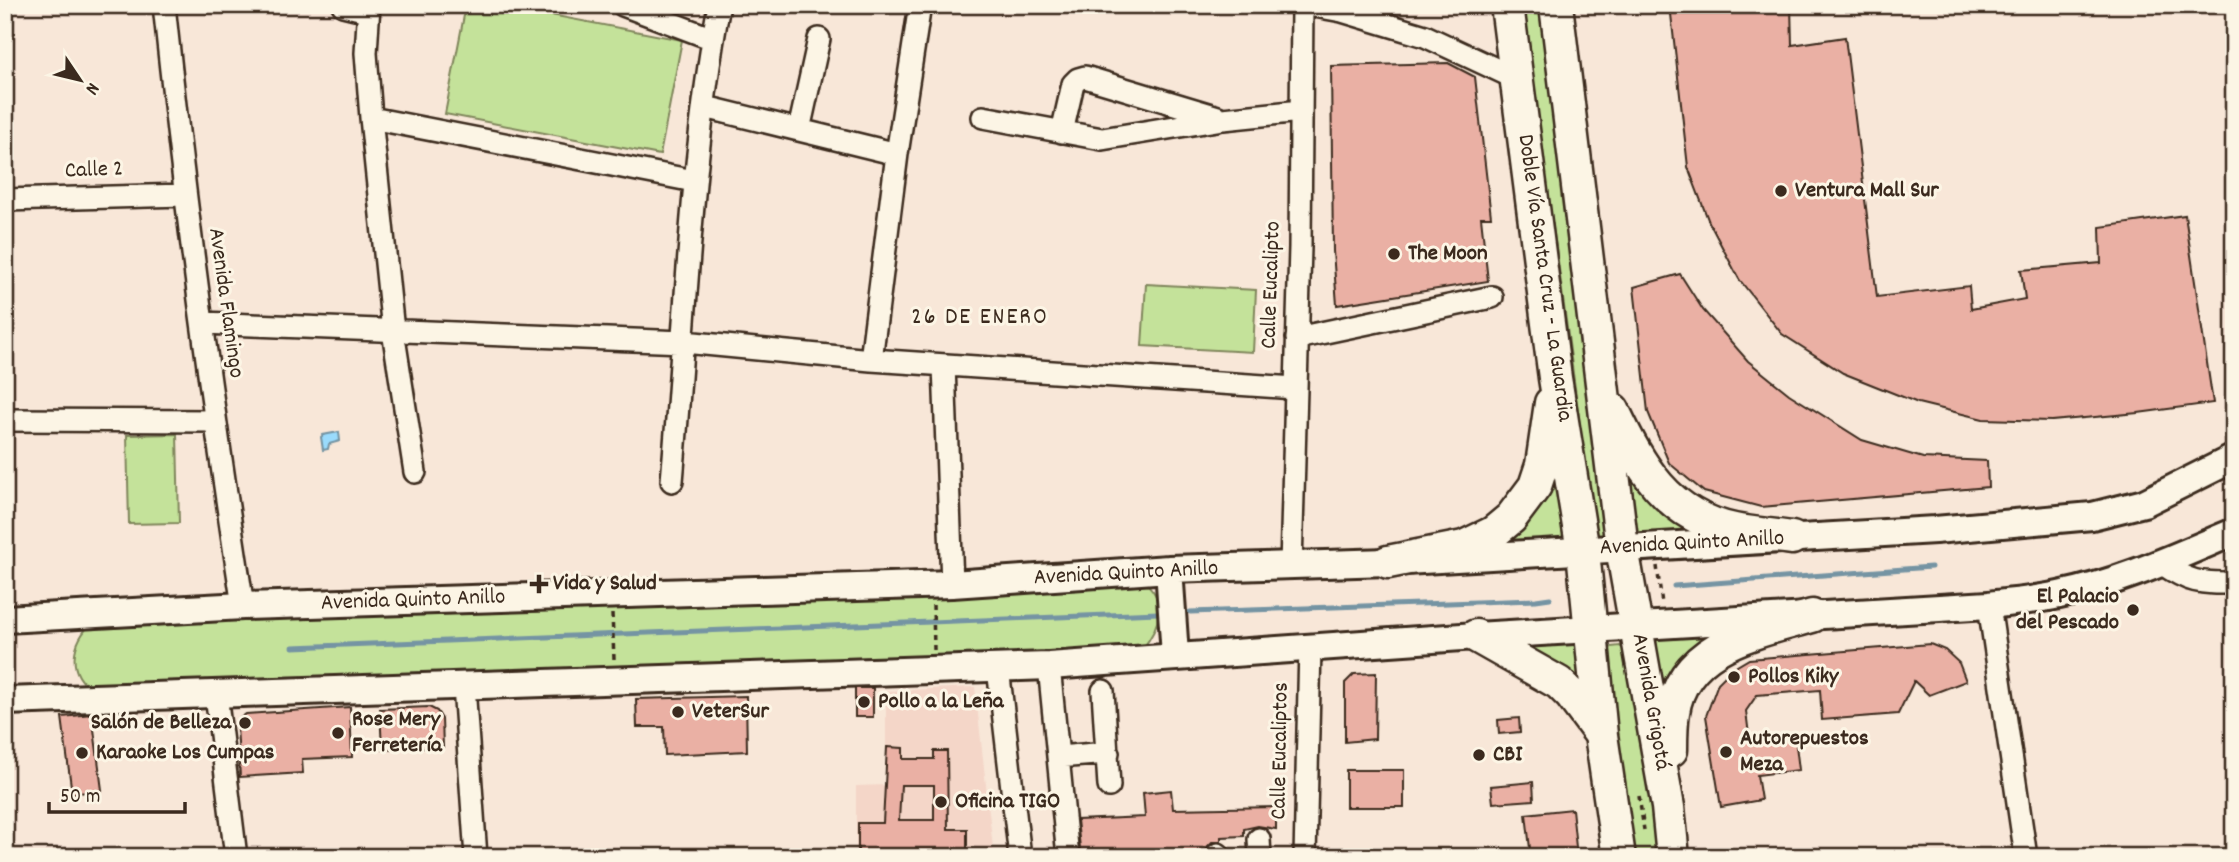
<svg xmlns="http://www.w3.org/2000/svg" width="2239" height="862" viewBox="0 0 2239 862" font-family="Dekko,sans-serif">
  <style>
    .built { fill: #f4d6c8 }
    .green { fill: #c4e29a; stroke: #80865c; stroke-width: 2 }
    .water { fill: #9adbfc; stroke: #7494a3; stroke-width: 2 }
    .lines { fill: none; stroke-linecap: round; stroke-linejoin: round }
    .stream { stroke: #7494a3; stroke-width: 5 }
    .building { fill: #eab0a4; stroke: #3b2a1e; stroke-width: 2; fill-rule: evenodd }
    .minor-casing { stroke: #3b2a1e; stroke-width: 26 }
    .major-casing { stroke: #3b2a1e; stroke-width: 32 }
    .highway-casing { stroke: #3b2a1e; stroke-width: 37 }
    .path { stroke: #3b2a1e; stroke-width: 3.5; stroke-dasharray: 5 5; stroke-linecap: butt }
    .minor { stroke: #fcf5e5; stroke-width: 21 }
    .major { stroke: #fcf5e5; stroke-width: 26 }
    .highway { stroke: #fcf5e5; stroke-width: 32 }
    .poi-dot { fill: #3b2a1e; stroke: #fcf5e5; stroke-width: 2.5 }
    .labels { text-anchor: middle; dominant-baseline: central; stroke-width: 6; stroke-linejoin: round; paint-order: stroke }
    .street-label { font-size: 23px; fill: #3b2a1e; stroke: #fcf5e5 }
    .poi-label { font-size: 23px; font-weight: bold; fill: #3b2a1e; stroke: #fcf5e5; text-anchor: start }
    .neighbourhood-label { font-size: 24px; letter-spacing: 2px; fill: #3b2a1e; stroke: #fcf5e5 }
  </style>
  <rect width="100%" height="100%" fill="#f8e7d8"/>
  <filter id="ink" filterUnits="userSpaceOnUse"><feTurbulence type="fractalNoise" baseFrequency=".0143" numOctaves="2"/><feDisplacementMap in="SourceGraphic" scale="14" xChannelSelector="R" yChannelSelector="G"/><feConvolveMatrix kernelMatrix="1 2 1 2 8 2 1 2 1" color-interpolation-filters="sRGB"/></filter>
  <g filter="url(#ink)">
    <!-- built -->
    <path class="built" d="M975 687 994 857H856V786L886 785V691Z"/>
    <!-- green -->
    <path class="green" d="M466 5H499L682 40 660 155 445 114Z
      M1519 5H1547L1612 544 1596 545 1557 254Z
      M1146 284 1256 290 1253 352 1142 346Z
      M177 434 179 523 129 524 127 435Z
      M1625 448 1725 533 1637 541Z
      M1553 464 1570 545 1483 543Z
      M1143 581C1168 599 1160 628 1142 649L540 671 93 690C66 673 71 642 93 622Z
      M1741 629 1722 637 1665 742 1656 637Z
      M1579 634 1588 712 1516 646Z
      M1620 646 1629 655 1658 857H1633L1606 658 1611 647Z"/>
    <!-- water -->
    <path class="water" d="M339 432 340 441 329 444 328 449 323 450 321 437 323 435Z"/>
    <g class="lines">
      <!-- stream -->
      <path class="stream" d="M1674 586 1931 567
        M1190 612 1536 600 1550 598
        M293 647 1158 613"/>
    </g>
    <!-- building -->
    <path class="building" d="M1670 5H1791L1792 45 1845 37 1877 297 1969 286 1971 309 2025 299 2021 270 2101 263 2100 227 2185 215 2213 403 2138 413 2052 421 1983 419 1918 403 1843 373 1782 334 1739 279 1709 222 1688 167Z
      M1448 63 1475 77 1491 217H1481L1488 281 1337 305 1333 251 1331 66Z
      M1680 274 1703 310 1748 361 1789 394 1862 440 1923 458 1987 461 1988 487 1761 507 1704 492 1669 463 1648 412 1634 287Z
      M1930 644 1945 650 1959 663 1966 681 1929 695 1914 681 1898 714 1822 720 1820 690 1757 695 1746 711 1750 743 1795 737 1799 770 1757 775 1761 800 1721 807 1706 716 1718 683 1732 669 1749 659Z
      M1376 673 1375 739 1345 742V683L1354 674Z
      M855 688H873V717H855Z
      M746 696 747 751 665 755 664 727H637L636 699Z
      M350 707 352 757 302 759 303 773 240 777 237 726 239 719 246 714Z
      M429 707 437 711 442 719 443 747 382 750 380 709Z
      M92 714 102 790 72 794 62 717Z
      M1519 718 1520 732 1499 734 1498 720Z
      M887 747 903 748V759H934V751H947L948 829H967V857H858V823H883ZM901 785H934V820H899Z
      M1346 770H1404V807H1346Z
      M1533 782 1534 800 1493 803 1491 786Z
      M1171 790 1173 809 1276 807V829L1258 826 1244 829V836L1221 837V842H1212L1207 847 1205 856 1081 857 1077 820 1145 817 1143 793Z
      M1572 809 1577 857H1531L1526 814Z"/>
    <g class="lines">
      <defs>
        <path id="minor" d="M164 5C185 206 212 406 243 606
          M343 5 368 11
          M369 5 366 53 371 118 393 331 415 472
          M623 5 713 39
          M1309 5 1342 11 1425 36 1517 79
          M705 107 897 154
          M983 117 1102 139 1223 119 1301 111
          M371 118 694 181
          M799 130 819 39
          M1062 132 1073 84 1078 79 1085 77 1218 117
          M5 200 184 195
          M203 323 684 342 871 360 1295 388
          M1297 338 1492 297
          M871 360 897 154 920 5
          M944 365 952 584
          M5 420 214 421
          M672 481C686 322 690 162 719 5
          M2161 563C2190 583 2198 583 2234 583
          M1291 566 1300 247 1302 5
          M1989 605 2026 857
          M1049 666 1068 857
          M998 668 1020 857
          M464 686 476 857
          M1103 691 1109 786
          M216 694 236 857
          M1058 757 1108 753
          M1259 839 1260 857
          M1218 857V854
          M1305 857 1310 647"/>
        <path id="major" d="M1169 569 1175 655
          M5 619 243 606 952 584 1169 569 1388 562 1935 530 2092 516 2144 503 2234 458
          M5 701 1049 666 1476 636 1989 605C2012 602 2036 600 2059 595 2119 583 2177 556 2234 532"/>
        <path id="highway" d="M1507 5 1555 378 1583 551 1601 735 1619 857
          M1556 5 1622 548 1668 807 1673 857
          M1613 410C1640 467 1667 516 1734 530 1753 534 1773 535 1792 538
          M1388 562 1464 547 1493 533 1511 518 1535 486 1542 465 1551 403
          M1476 636 1559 683 1571 695 1601 735
          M1671 750C1671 737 1671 724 1673 712 1683 644 1757 632 1812 616"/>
      </defs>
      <!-- minor casing -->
      <use href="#minor" class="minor-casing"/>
      <!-- major casing -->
      <use href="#major" class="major-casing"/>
      <!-- highway casing -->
      <use href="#highway" class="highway-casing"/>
      <!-- path -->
      <path class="path" d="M1657 566 1662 604
        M933 605 934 650
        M612 614 614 659
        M1639 796 1644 830"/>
      <!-- minor -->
      <use href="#minor" class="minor"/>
      <!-- major -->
      <use href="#major" class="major"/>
      <!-- highway -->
      <use href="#highway" class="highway"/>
    </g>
  </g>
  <!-- markers -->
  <g class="poi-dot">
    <circle cx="1781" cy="191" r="7"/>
    <circle cx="1394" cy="254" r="7"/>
    <path d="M535.5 573.5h7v7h7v7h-7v7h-7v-7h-7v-7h7z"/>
    <circle cx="2133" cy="610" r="7"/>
    <circle cx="1734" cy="677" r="7"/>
    <circle cx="864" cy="702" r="7"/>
    <circle cx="678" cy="712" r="7"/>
    <circle cx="245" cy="723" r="7"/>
    <circle cx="338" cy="733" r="7"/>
    <circle cx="1726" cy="752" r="7"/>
    <circle cx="82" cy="753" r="7"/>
    <circle cx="1479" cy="755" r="7"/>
    <circle cx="941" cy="802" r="7"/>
  </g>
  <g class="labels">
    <!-- street labels -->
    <g class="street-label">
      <text transform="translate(94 171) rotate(-2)">Calle 2</text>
      <text transform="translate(1544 278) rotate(82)">Doble Vía Santa Cruz - La Guardia</text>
      <text transform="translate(1272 285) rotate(-88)">Calle Eucalipto</text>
      <text transform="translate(225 303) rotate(82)">Avenida Flamingo</text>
      <text transform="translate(1692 544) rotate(-3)">Avenida Quinto Anillo</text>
      <text transform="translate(1126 574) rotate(-3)">Avenida Quinto Anillo</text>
      <text transform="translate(413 601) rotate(-2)">Avenida Quinto Anillo</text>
      <text transform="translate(1650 702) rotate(80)">Avenida Grigotá</text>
      <text transform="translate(1281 751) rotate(-89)">Calle Eucaliptos</text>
    </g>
    <!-- poi labels -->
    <g class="poi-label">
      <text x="1795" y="191">Ventura Mall Sur</text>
      <text x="1408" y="254">The Moon</text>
      <text x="553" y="584">Vida y Salud</text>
      <text x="2119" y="597" text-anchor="end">El Palacio<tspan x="2119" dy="26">del Pescado</tspan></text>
      <text x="1748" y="677">Pollos Kiky</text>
      <text x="878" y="702">Pollo a la Leña</text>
      <text x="692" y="712">VeterSur</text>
      <text x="352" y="720">Rose Mery<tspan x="352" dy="26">Ferretería</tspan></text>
      <text x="231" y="723" text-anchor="end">Salón de Belleza</text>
      <text x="1740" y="739">Autorepuestos<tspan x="1740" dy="26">Meza</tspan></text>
      <text x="96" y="753">Karaoke Los Cumpas</text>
      <text x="1493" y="755">CBI</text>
      <text x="955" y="802">Oficina TIGO</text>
    </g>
    <!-- neighbourhood labels -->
    <g class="neighbourhood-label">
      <text x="980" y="318">26 DE ENERO</text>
    </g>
  </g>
  <!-- margin -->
  <rect width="2239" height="862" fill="none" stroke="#fcf5e5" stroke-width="28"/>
  <rect x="14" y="14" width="2211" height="834" fill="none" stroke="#3b2a1e" stroke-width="2.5" filter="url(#ink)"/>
  <!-- north arrow -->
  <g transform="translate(80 80) rotate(125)" stroke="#fcf5e5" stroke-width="5" paint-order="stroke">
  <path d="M0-5L12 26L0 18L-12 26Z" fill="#3b2a1e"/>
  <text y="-10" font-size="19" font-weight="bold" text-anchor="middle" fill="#3b2a1e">N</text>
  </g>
  <!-- scale -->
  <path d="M49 802v10h136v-10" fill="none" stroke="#3b2a1e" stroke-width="3.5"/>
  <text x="60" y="802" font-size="21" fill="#3b2a1e" stroke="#fcf5e5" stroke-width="5" paint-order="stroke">50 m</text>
</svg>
